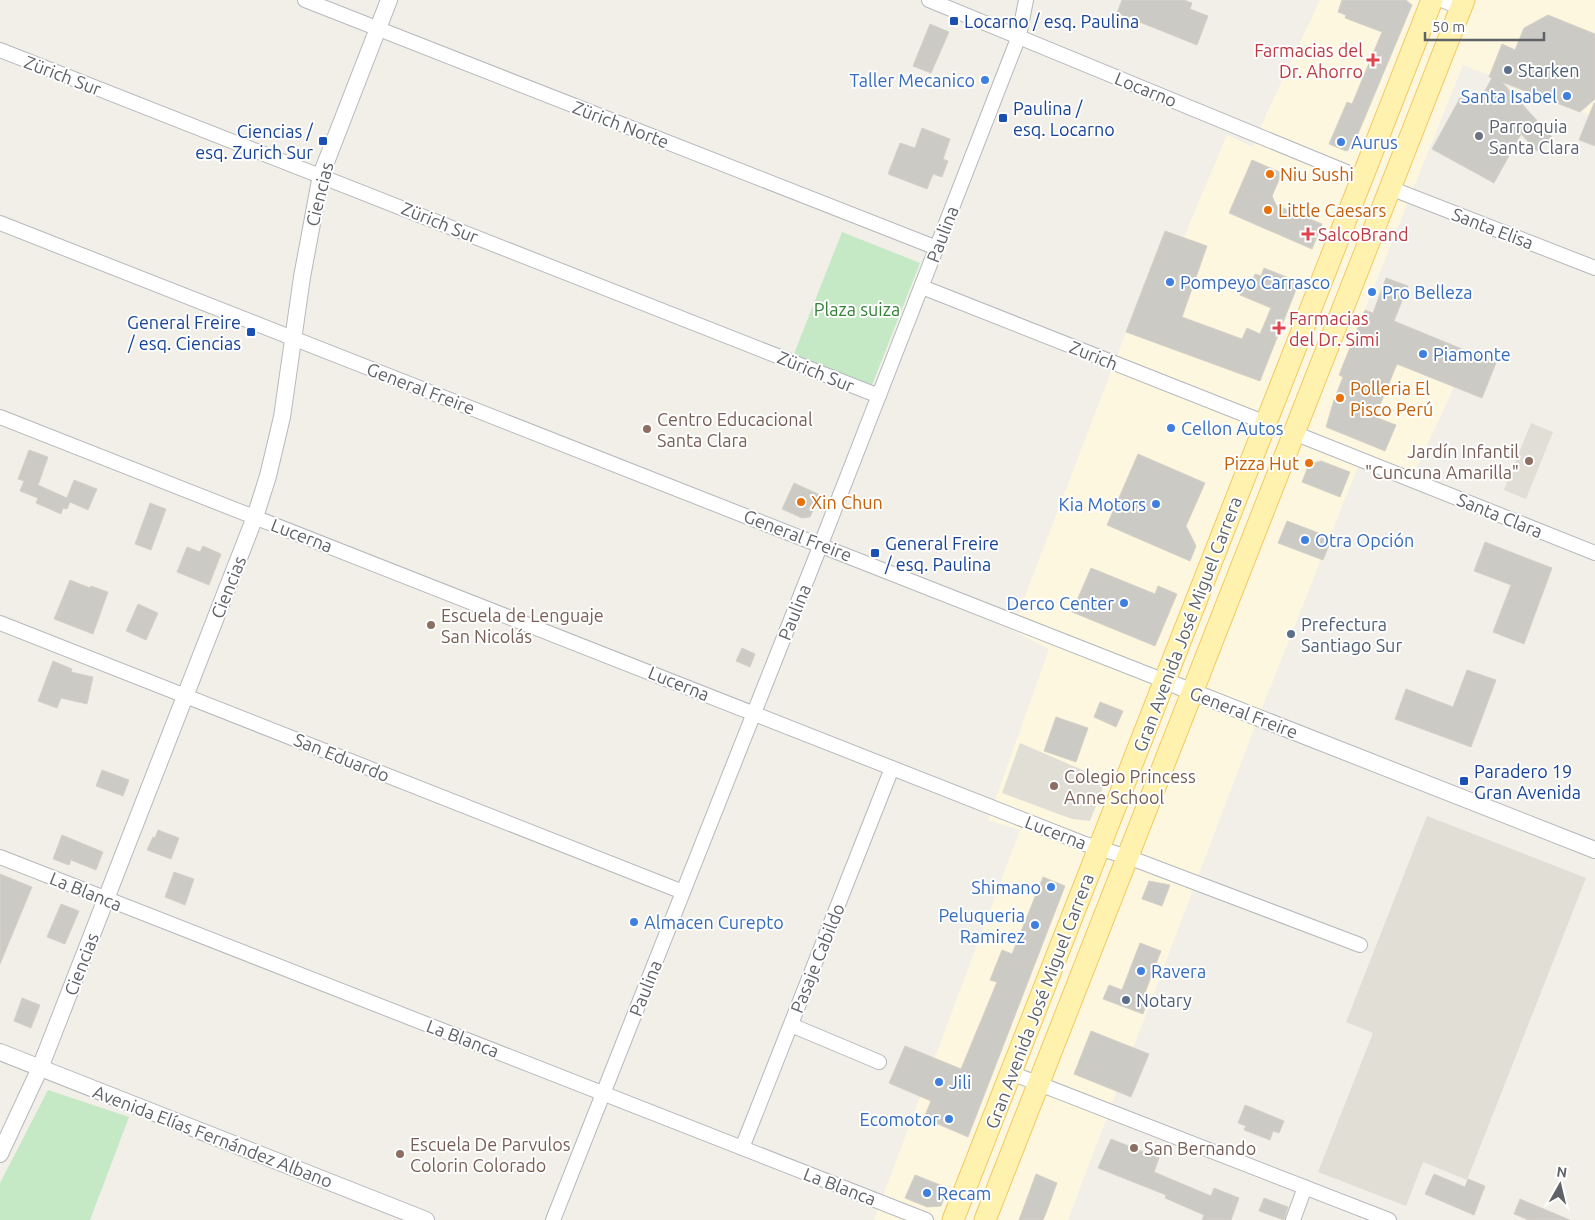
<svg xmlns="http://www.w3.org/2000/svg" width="1595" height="1220" viewBox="0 0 1595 1220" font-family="Ubuntu,sans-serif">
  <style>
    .commercial { fill: #fef7e0 }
    .education { fill: #e1ded6 }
    .green { fill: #c5e8c5 }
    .building { fill: #cccac5; stroke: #d6d1c6 }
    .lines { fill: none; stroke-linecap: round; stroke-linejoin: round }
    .minor-casing { stroke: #b5b8bc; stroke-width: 16 }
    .tertiary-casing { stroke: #b5b8bc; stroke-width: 18 }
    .primary-casing { stroke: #f2c960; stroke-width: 23 }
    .minor { stroke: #fff; stroke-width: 14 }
    .tertiary { stroke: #fff; stroke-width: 16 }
    .primary { stroke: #fff2af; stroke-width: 21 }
    .transit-dot { fill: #1a4fb4; stroke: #fff; stroke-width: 2 }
    .health-dot { fill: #e0444e; stroke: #fff; stroke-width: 2 }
    .service-dot { fill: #5c6f8a; stroke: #fff; stroke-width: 2 }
    .shop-dot { fill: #3f7fe0; stroke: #fff; stroke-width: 2 }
    .worship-dot { fill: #6b7280; stroke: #fff; stroke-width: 2 }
    .food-dot { fill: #e8710a; stroke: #fff; stroke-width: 2 }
    .education-dot { fill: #8d6e63; stroke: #fff; stroke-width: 2 }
    .labels { text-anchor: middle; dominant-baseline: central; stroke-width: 4; stroke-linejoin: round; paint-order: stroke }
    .transit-label { font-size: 18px; fill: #164399; stroke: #fff; text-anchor: start }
    .health-label { font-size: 18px; fill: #be3a42; stroke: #fff; text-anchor: start }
    .service-label { font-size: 18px; fill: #4e5e75; stroke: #fff; text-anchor: start }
    .street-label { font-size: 18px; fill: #5f6368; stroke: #fff }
    .shop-label { font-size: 18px; fill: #366cbe; stroke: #fff; text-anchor: start }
    .worship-label { font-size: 18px; fill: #5b616d; stroke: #fff; text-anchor: start }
    .food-label { font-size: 18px; fill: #c56008; stroke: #fff; text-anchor: start }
    .park-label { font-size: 18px; fill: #348238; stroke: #fff }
    .education-label { font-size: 18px; fill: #785e54; stroke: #fff; text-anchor: start }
  </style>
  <rect width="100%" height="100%" fill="#f1efe8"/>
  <!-- commercial -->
  <path class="commercial" d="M1320 0H1595V146L1579 140 1589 115 1463 65 1365 309 1496 363 1482 398 1454 387 1409 484 1358 466 1255 726 1068 1220H874L1020 830 988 820 1049 649 1012 630 1165 231 1184 237 1227 135 1253 147 1265 117Z"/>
  <!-- education -->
  <path class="education" d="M1531 423 1553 432 1526 499 1504 490Z
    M1020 743 1106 780 1090 821 1072 819 1002 793Z
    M1427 816 1586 878 1467 1180 1423 1162 1406 1206 1318 1172 1373 1033 1346 1022Z"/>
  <!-- green -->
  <path class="green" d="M842 232 920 263 872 385 794 354Z
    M48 1090 129 1117 90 1220H0V1183Z"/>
  <!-- building -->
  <path class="building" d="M1122 0H1184L1192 3 1190 9 1208 16 1197 45 1117 13Z
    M1342 0H1406L1412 5 1352 148 1346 151 1329 144 1347 102 1352 104 1382 32 1345 18 1346 15 1338 12Z
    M1548 15 1595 34V99L1580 112 1502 82 1552 137 1537 151 1521 134 1494 183 1432 149 1460 98H1481L1492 78 1489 77 1502 44 1515 50 1524 28Z
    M930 24 949 32 931 73 913 66Z
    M1594 103H1595V146L1579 140Z
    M922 128 950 139 943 159 948 161 942 177 933 174 927 189 888 174 900 143 915 148Z
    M1252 160 1282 173 1272 196 1276 205 1322 224 1312 249 1229 213Z
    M1165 231 1207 246 1182 317 1242 339 1247 328 1260 334 1271 308 1240 295 1245 283 1251 285 1255 274 1261 276 1264 268 1299 282 1260 381 1126 332Z
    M1386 278 1408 286 1394 321 1496 363 1482 398 1397 364 1375 417 1396 425 1385 451 1326 427 1334 400 1343 377 1339 375 1365 310 1373 313Z
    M29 450 48 457 38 485 67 498 74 480 97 489 88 510 70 502 67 509 63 508 61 514 36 503 38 498 20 491 24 481 18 479Z
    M1138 454 1205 483 1186 526 1196 546 1190 561 1107 525Z
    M1321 461 1350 472 1340 497 1302 482 1309 464Z
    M794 483 820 495 810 517 802 518 782 509Z
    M150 503 166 509 151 550 135 544Z
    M1287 521 1332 538 1323 560 1278 543Z
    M1485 542 1552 568 1524 644 1493 632 1511 585 1474 571Z
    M203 546 221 554 209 585 177 572 187 547 200 552Z
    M1091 568 1155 594 1158 586 1177 594 1155 646 1072 612Z
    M70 580 90 588 91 586 108 592 93 634 54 619Z
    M138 604 158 613 146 640 126 631Z
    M742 648 755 654 750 667 736 661Z
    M53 661 72 669 71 672 93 677 87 704 61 698 57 708 38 701Z
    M1467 670 1496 680 1471 747 1395 719 1406 689 1453 707Z
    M1100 702 1123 711 1116 727 1094 717Z
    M1056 717 1088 728 1076 762 1044 751Z
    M102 770 129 780 123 796 96 786Z
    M158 830 179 838 171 859 147 850 153 837 155 838Z
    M62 835 103 852 96 870 71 860 69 865 53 859Z
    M174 872 194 879 185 905 165 897Z
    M0 874 32 887 0 964Z
    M1043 877 1065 886 968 1137 924 1118 931 1101 889 1083 905 1046 961 1069 997 982 990 980 1002 950 1012 954Z
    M1149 881 1170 885 1162 906 1142 899Z
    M61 904 79 911 65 944 47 937Z
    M1140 943 1161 951 1143 998 1148 1000 1143 1014 1103 999 1109 985 1122 990Z
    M22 998 40 1005 31 1028 14 1021Z
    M1091 1031 1149 1054 1131 1097 1074 1074Z
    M1245 1105 1284 1121 1279 1133 1273 1131 1270 1140 1244 1130 1246 1126 1238 1123Z
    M1111 1139 1159 1158 1154 1172 1211 1196 1214 1188 1239 1198 1231 1220H1202L1204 1215 1165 1198 1166 1195 1098 1168Z
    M1036 1174 1057 1183 1046 1213 1043 1220H1019Z
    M1434 1174 1465 1187 1468 1179 1485 1186 1474 1215 1425 1194Z
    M915 1175 948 1188 941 1206 927 1207 905 1198Z
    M1264 1198 1288 1207 1284 1220 1259 1211Z
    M1520 1199 1570 1220H1529L1514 1214Z"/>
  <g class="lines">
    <defs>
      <path id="minor" d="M305 0 937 248
        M929 0 1361 178
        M1442 0 1461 8
        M0 50 879 396
        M1390 188 1595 268
        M0 223 1165 681
        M922 287 1266 423
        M0 417 1085 844 1128 857 1360 945
        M1294 433 1595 553
        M0 623 683 892
        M0 857 926 1220
        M791 1025 879 1062
        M1011 1073 1389 1220
        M742 1148 892 768
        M553 1220 821 544 1019 36 1026 0
        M1293 1220 1305 1187"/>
      <path id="tertiary" d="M1165 681 1595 850
        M0 1052 426 1220
        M0 1154 40 1068 255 517 268 476 282 417 302 277 321 175 389 0"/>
      <path id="primary" d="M953 1220 1432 0
        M985 1220 1464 0"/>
    </defs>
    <!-- minor casing -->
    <use href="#minor" class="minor-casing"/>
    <!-- tertiary casing -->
    <use href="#tertiary" class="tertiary-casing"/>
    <!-- primary casing -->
    <use href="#primary" class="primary-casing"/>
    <!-- minor -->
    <use href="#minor" class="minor"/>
    <!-- tertiary -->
    <use href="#tertiary" class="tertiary"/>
    <!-- primary -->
    <use href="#primary" class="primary"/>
  </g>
  <!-- markers -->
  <g class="transit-dot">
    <rect x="949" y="16" width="10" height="10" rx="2.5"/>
    <rect x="998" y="113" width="10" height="10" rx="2.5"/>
    <rect x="318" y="136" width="10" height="10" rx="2.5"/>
    <rect x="246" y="327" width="10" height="10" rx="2.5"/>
    <rect x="870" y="548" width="10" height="10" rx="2.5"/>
    <rect x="1459" y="776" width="10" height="10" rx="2.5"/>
  </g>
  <g class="health-dot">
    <path d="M1370.5 52.5h5v5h5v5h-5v5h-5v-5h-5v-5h5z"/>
    <path d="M1305.5 226.5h5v5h5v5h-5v5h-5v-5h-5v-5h5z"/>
    <path d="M1276.5 320.5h5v5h5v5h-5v5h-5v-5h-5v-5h5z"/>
  </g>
  <g class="service-dot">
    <circle cx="1508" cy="70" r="5"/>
    <circle cx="1291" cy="634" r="5"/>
    <circle cx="1126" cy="1000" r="5"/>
  </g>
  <g class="shop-dot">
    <circle cx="985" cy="80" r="5"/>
    <circle cx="1567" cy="96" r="5"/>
    <circle cx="1341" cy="142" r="5"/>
    <circle cx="1170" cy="282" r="5"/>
    <circle cx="1372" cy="292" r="5"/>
    <circle cx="1423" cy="354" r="5"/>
    <circle cx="1171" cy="428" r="5"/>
    <circle cx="1156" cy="504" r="5"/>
    <circle cx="1305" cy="540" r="5"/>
    <circle cx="1124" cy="603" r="5"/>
    <circle cx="1051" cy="887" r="5"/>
    <circle cx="634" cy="922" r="5"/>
    <circle cx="1035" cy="925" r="5"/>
    <circle cx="1141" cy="971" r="5"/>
    <circle cx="939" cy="1082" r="5"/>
    <circle cx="949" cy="1119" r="5"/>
    <circle cx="927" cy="1193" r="5"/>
  </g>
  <circle class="worship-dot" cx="1479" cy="136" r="5"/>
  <g class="food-dot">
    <circle cx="1270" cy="174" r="5"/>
    <circle cx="1268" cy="210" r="5"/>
    <circle cx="1340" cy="398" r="5"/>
    <circle cx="1309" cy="463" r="5"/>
    <circle cx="801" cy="502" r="5"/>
  </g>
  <g class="education-dot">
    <circle cx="647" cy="429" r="5"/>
    <circle cx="1529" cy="461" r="5"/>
    <circle cx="431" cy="625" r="5"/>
    <circle cx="1054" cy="786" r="5"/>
    <circle cx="1134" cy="1148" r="5"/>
    <circle cx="400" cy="1154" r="5"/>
  </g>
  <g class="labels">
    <!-- transit labels -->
    <g class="transit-label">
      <text x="964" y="21">Locarno / esq. Paulina</text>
      <text x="1013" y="108">Paulina /<tspan x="1013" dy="21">esq. Locarno</tspan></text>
      <text x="313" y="131" text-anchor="end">Ciencias /<tspan x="313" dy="21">esq. Zurich Sur</tspan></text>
      <text x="241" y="322" text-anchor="end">General Freire<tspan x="241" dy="21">/ esq. Ciencias</tspan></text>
      <text x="885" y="543">General Freire<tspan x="885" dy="21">/ esq. Paulina</tspan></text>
      <text x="1474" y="771">Paradero 19<tspan x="1474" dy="21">Gran Avenida</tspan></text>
    </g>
    <!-- health labels -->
    <g class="health-label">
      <text x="1363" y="50" text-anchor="end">Farmacias del<tspan x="1363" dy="21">Dr. Ahorro</tspan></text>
      <text x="1318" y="234">SalcoBrand</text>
      <text x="1289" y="318">Farmacias<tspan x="1289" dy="21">del Dr. Simi</tspan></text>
    </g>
    <!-- service labels -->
    <g class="service-label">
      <text x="1518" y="70">Starken</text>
      <text x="1301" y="624">Prefectura<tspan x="1301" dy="21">Santiago Sur</tspan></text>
      <text x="1136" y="1000">Notary</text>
    </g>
    <!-- street labels -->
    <g class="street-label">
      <text transform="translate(63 75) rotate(21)">Zürich Sur</text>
      <text transform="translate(1146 89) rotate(22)">Locarno</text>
      <text transform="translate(621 124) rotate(21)">Zürich Norte</text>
      <text transform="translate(319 194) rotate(-76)">Ciencias</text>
      <text transform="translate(440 222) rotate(22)">Zürich Sur</text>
      <text transform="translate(1493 228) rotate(21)">Santa Elisa</text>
      <text transform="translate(942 234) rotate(-69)">Paulina</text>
      <text transform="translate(1094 355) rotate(22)">Zurich</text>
      <text transform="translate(816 371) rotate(22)">Zürich Sur</text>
      <text transform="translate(421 388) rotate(21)">General Freire</text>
      <text transform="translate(1500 515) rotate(22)">Santa Clara</text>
      <text transform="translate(302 535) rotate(21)">Lucerna</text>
      <text transform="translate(798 535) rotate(21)">General Freire</text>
      <text transform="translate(228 587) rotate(-68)">Ciencias</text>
      <text transform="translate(794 612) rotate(-68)">Paulina</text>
      <text transform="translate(1187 624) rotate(-69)">Gran Avenida José Miguel Carrera</text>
      <text transform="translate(679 683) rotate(22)">Lucerna</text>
      <text transform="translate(1244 712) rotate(21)">General Freire</text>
      <text transform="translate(342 757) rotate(22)">San Eduardo</text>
      <text transform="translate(1056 832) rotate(21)">Lucerna</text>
      <text transform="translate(86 891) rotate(22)">La Blanca</text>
      <text transform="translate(817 958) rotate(-68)">Pasaje Cabildo</text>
      <text transform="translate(81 964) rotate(-69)">Ciencias</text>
      <text transform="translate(645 988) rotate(-68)">Paulina</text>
      <text transform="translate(1039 1001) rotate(-69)">Gran Avenida José Miguel Carrera</text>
      <text transform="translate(463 1038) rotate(21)">La Blanca</text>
      <text transform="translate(213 1136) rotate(21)">Avenida Elías Fernández Albano</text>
      <text transform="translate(840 1186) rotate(21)">La Blanca</text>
    </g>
    <!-- shop labels -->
    <g class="shop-label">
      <text x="975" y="80" text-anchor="end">Taller Mecanico</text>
      <text x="1557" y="96" text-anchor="end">Santa Isabel</text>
      <text x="1351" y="142">Aurus</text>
      <text x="1180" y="282">Pompeyo Carrasco</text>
      <text x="1382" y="292">Pro Belleza</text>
      <text x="1433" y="354">Piamonte</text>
      <text x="1181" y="428">Cellon Autos</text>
      <text x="1146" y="504" text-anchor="end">Kia Motors</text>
      <text x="1315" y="540">Otra Opción</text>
      <text x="1114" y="603" text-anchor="end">Derco Center</text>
      <text x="1041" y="887" text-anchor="end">Shimano</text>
      <text x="1025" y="915" text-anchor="end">Peluqueria<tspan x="1025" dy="21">Ramirez</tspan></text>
      <text x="644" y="922">Almacen Curepto</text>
      <text x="1151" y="971">Ravera</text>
      <text x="949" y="1082">Jili</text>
      <text x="939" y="1119" text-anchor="end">Ecomotor</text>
      <text x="937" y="1193">Recam</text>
    </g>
    <!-- worship labels -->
    <g class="worship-label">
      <text x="1489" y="126">Parroquia<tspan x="1489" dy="21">Santa Clara</tspan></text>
    </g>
    <!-- food labels -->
    <g class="food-label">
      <text x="1280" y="174">Niu Sushi</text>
      <text x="1278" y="210">Little Caesars</text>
      <text x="1350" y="388">Polleria El<tspan x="1350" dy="21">Pisco Perú</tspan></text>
      <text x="1299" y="463" text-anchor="end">Pizza Hut</text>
      <text x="811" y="502">Xin Chun</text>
    </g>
    <!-- park labels -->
    <g class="park-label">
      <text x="857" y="309">Plaza suiza</text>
    </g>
    <!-- education labels -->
    <g class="education-label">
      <text x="657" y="419">Centro Educacional<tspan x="657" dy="21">Santa Clara</tspan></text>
      <text x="1519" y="451" text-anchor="end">Jardín Infantil<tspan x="1519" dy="21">"Cuncuna Amarilla"</tspan></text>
      <text x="441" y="615">Escuela de Lenguaje<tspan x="441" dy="21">San Nicolás</tspan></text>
      <text x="1064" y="776">Colegio Princess<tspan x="1064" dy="21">Anne School</tspan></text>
      <text x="410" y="1144">Escuela De Parvulos<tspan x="410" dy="21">Colorin Colorado</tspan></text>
      <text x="1144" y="1148">San Bernando</text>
    </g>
  </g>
  <!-- north arrow -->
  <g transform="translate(1560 1185) rotate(8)" stroke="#ffffff" stroke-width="4" paint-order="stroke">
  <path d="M0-4L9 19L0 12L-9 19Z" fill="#5f6368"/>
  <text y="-8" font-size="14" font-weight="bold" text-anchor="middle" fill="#5f6368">N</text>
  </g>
  <!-- scale -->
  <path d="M1425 32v8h119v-8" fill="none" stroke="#5f6368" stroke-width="2.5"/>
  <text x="1432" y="32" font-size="15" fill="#5f6368" stroke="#ffffff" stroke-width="4" paint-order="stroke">50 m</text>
</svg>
